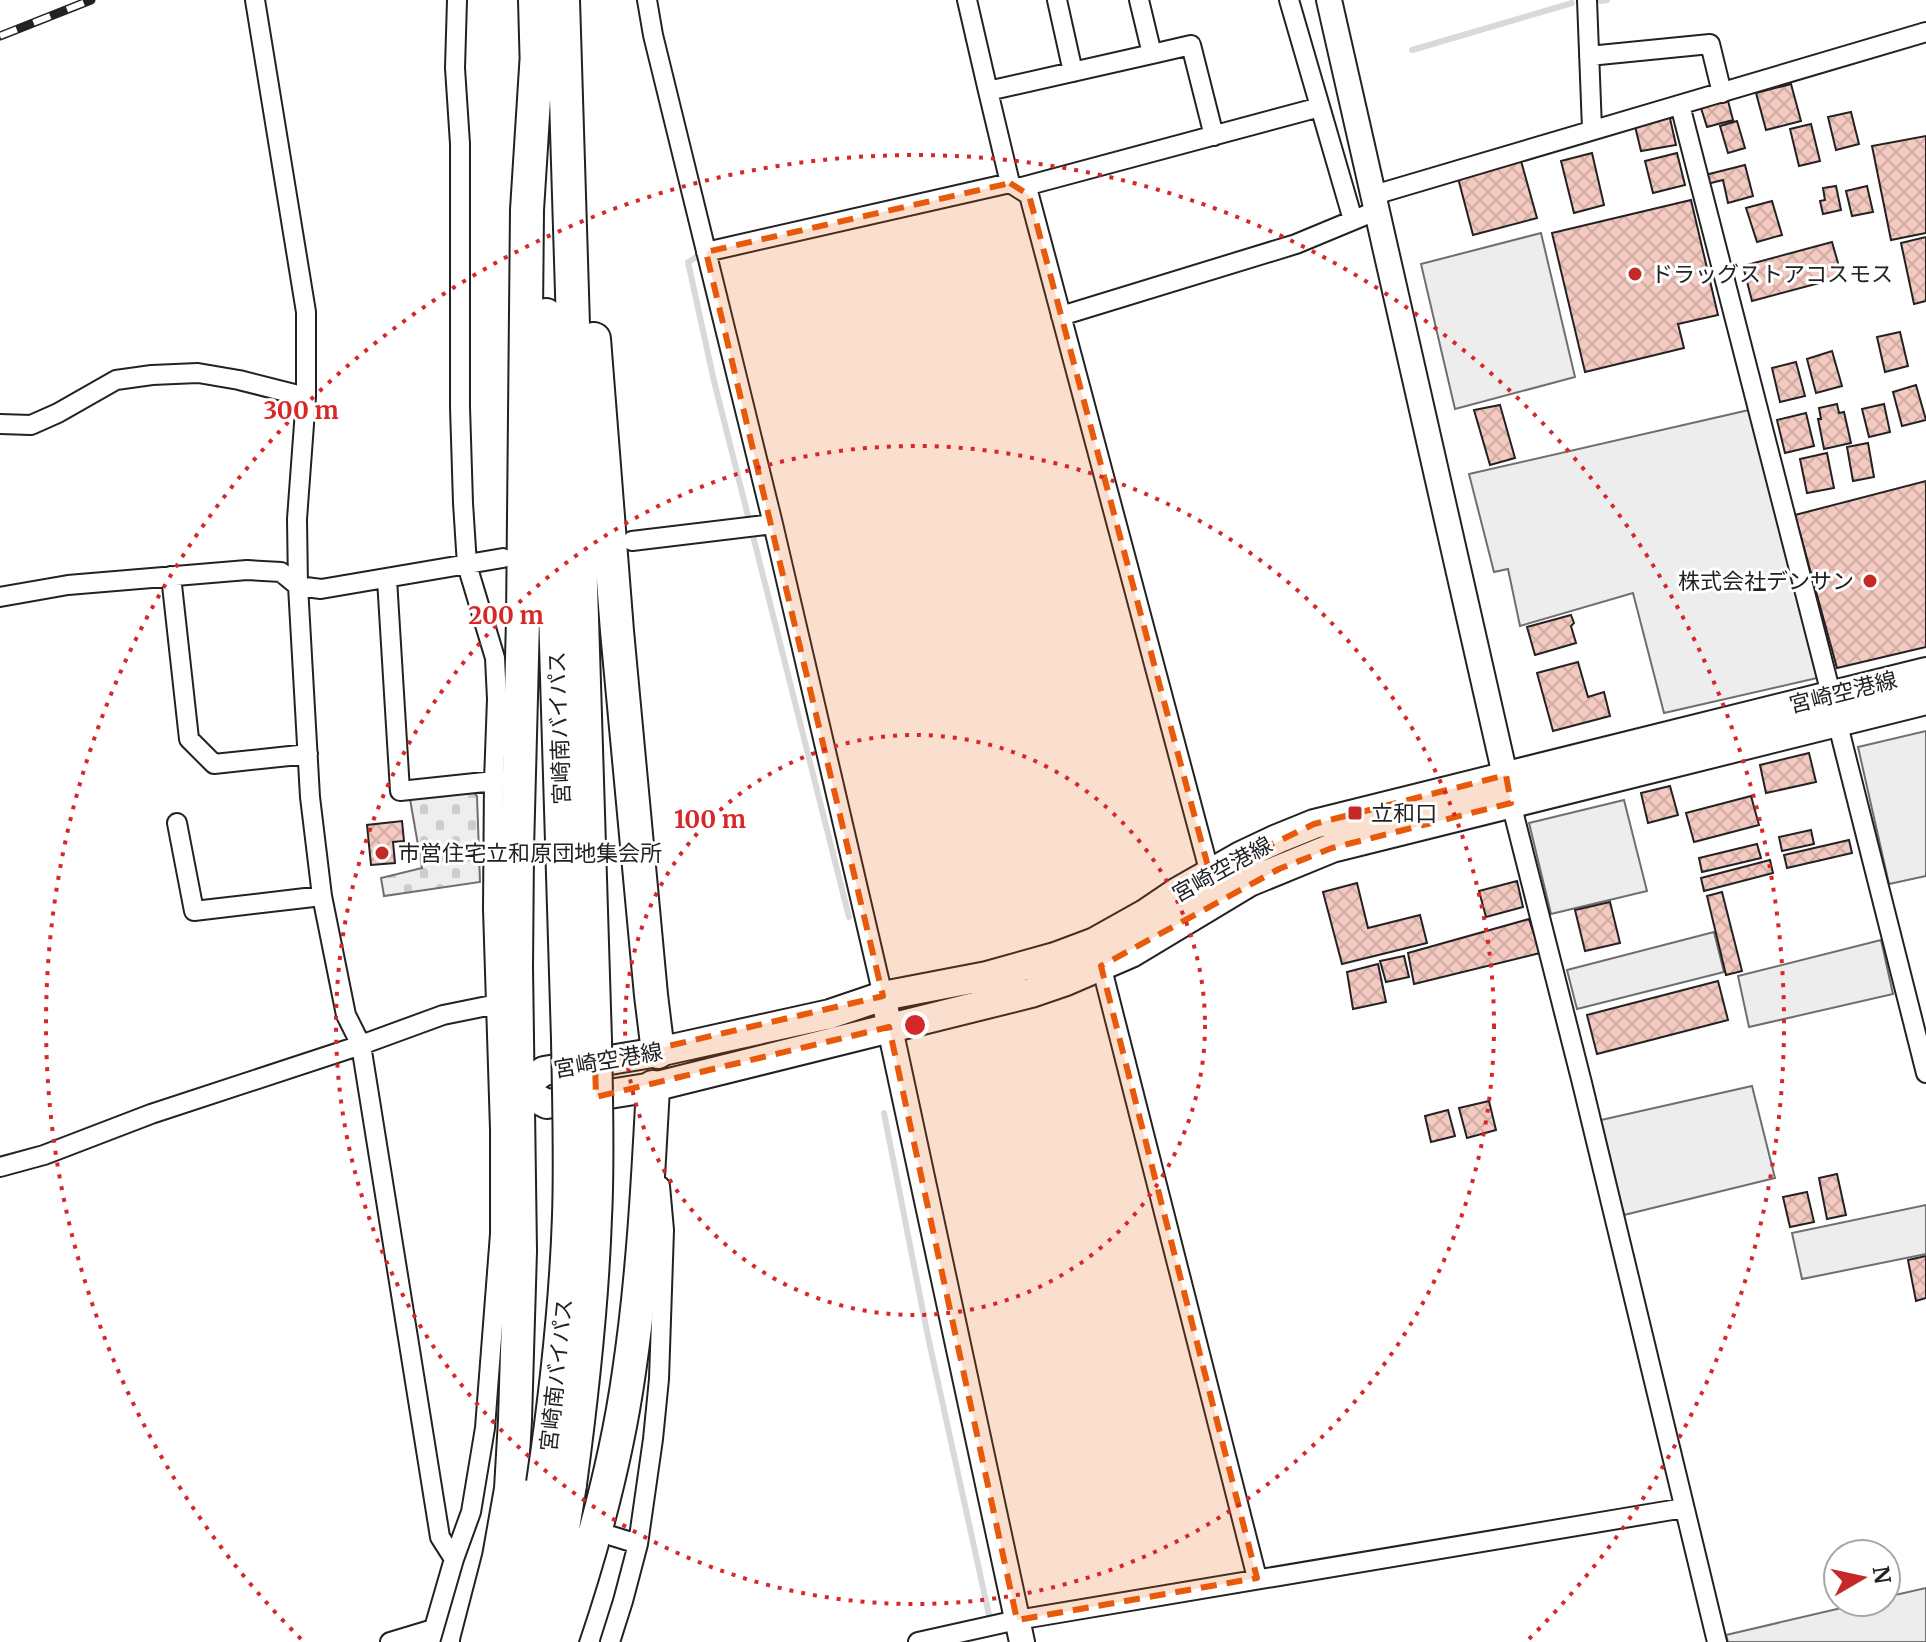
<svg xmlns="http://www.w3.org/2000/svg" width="1926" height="1642" viewBox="0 0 1926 1642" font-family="Merriweather,'Noto Sans JP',serif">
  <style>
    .cemetery { fill: url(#cemetery-stones); stroke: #6f6f6f; stroke-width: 2 }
    .parking { fill: #ededed; stroke: #6f6f6f; stroke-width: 2 }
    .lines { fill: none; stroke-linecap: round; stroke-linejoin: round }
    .stream { stroke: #d9d9d9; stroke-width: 6 }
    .building { fill: url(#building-cross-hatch); stroke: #222; stroke-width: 2 }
    .street-casing { stroke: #222; stroke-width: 22 }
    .secondary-casing { stroke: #222; stroke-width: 28 }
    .primary-casing { stroke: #222; stroke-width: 32 }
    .highway-casing { stroke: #222; stroke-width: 36 }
    .street { stroke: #fff; stroke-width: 18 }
    .secondary { stroke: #fff; stroke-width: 24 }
    .primary { stroke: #fff; stroke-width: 28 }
    .highway { stroke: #fff; stroke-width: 32 }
    .rail-casing { stroke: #222; stroke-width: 9 }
    .rail { stroke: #fff; stroke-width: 6; stroke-dasharray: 18; stroke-linecap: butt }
    .highway-bridge-casing { stroke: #222; stroke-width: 36; stroke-linecap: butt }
    .highway-bridge { stroke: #fff; stroke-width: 32 }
    .marked { fill: #e8590c; fill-opacity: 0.2; stroke: #e8590c; stroke-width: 6; stroke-dasharray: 16 10; stroke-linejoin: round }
    .ring { fill: none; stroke: #d62828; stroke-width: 4; stroke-dasharray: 4 8 }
    .poi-dot { fill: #c62828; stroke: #fff; stroke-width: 3 }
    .labels { text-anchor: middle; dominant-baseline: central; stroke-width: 6; stroke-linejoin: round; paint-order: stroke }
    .poi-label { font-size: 22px; fill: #222; stroke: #fff; text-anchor: start }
    .street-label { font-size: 22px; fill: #222; stroke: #fff }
    .centre { fill: #d62828; stroke: #fff; stroke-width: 4 }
    .ring-label { font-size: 24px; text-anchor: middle; font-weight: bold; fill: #d62828; stroke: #fff; stroke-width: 6; stroke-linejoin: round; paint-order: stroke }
  </style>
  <defs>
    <pattern id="cemetery-stones" width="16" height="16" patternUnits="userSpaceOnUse" patternTransform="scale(2)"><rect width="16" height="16" fill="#eee"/><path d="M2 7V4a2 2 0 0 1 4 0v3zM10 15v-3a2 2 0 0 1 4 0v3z" fill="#ccc"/></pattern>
    <pattern id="building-cross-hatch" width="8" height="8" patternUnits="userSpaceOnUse" patternTransform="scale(2)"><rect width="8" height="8" fill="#f3c9c0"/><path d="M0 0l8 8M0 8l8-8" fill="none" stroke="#d0aca5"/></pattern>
  </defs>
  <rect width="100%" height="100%" fill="#fff"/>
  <!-- cemetery -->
  <path class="cemetery" d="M471 790 477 796 480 882 384 896 381 878 422 868 410 799Z"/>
  <!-- parking -->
  <path class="parking" d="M1541 233 1575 377 1455 409 1421 264Z
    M1749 410 1817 678 1664 713 1633 593 1520 626 1508 569 1494 572 1469 474Z
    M1926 731V876L1889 884 1858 747Z
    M1624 800 1647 891 1551 914 1529 823Z
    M1714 932 1724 972 1577 1009 1567 970Z
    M1881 940 1893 994 1749 1027 1738 976Z
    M1752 1086 1775 1178 1624 1215 1601 1120Z
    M1926 1205V1254L1802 1279 1792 1233Z
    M1926 1588V1642H1728L1726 1635 1867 1602H1886V1597Z"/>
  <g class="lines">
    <!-- stream -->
    <path class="stream" d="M1601 1 1607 0
      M1412 50 1572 3
      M695 258 688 262 714 381 849 917
      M884 1113 927 1332 991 1624"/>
  </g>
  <!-- building -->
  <path class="building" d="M1791 84 1801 121 1766 130 1756 93Z
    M1727 97 1733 120 1707 127 1700 105Z
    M1851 112 1859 144 1836 150 1828 117Z
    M1669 114 1676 145 1641 151 1634 122Z
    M1737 121 1745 148 1728 153 1720 126Z
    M1811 124 1820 161 1799 166 1790 129Z
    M1926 136V233L1891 240 1872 146Z
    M1592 153 1604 205 1574 213 1561 161Z
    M1677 153 1685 185 1653 193 1645 161Z
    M1521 161 1537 218 1473 235 1458 178Z
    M1745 165 1753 196 1728 203 1723 180 1707 184 1705 175Z
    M1836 186 1841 210 1823 214 1820 201 1825 200 1823 188Z
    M1867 186 1873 212 1852 216 1846 191Z
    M1691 200 1718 315 1678 324 1684 348 1585 372 1552 233Z
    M1772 201 1782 235 1757 242 1746 208Z
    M1926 237V301L1914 304 1901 243Z
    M1832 242 1842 277 1752 301 1743 266Z
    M1900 332 1908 366 1885 372 1877 337Z
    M1832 351 1842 386 1816 393 1807 359Z
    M1796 362 1805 396 1780 402 1772 368Z
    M1916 385 1926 420 1902 426 1893 392Z
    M1837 404 1839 413 1844 412 1851 443 1824 449 1818 419H1821L1819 408Z
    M1884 404 1890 432 1869 437 1862 409Z
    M1500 405 1515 458 1490 465 1474 410Z
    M1806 413 1814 446 1785 453 1777 420Z
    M1868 443 1874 477 1853 481 1847 447Z
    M1827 453 1834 488 1807 493 1800 459Z
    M1926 481V647L1837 668 1795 515Z
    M1571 615 1574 623 1571 626 1576 643 1535 655 1527 627Z
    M1578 662 1588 697 1604 692 1610 716 1553 731 1537 673Z
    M1809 753 1816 782 1766 793 1760 765Z
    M1670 786 1678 815 1648 823 1641 793Z
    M1751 796 1759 825 1694 842 1686 813Z
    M402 821 404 841 393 842 395 863 371 865 367 825Z
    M1811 830 1814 844 1782 851 1779 837Z
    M1849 840 1852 853 1787 868 1784 855Z
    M1757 844 1761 858 1702 872 1699 858Z
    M1770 860 1773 873 1704 891 1701 878Z
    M1517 881 1523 907 1486 917 1479 891Z
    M1357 883 1368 928 1420 915 1427 943 1342 964 1323 892Z
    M1722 892 1742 971 1726 975 1707 896Z
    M1610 902 1620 943 1585 951 1575 910Z
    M1529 919 1540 953 1414 984 1408 953Z
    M1404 956 1409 977 1386 982 1380 961Z
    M1378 964 1386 1002 1353 1009 1347 972Z
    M1718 981 1728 1020 1597 1054 1587 1015Z
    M1489 1101 1496 1130 1467 1138 1459 1108Z
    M1448 1110 1455 1136 1431 1142 1425 1116Z
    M1837 1174 1846 1215 1827 1219 1819 1178Z
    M1807 1192 1814 1222 1790 1227 1783 1197Z
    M1926 1256V1298L1916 1301 1908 1260Z"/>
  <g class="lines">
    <defs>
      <path id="street" d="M255 0 306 312V397L297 519 298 586 310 797 322 896 346 1015 361 1045 440 1537 454 1559
        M647 0 653 35 773 524 883 996
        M967 0 988 91 1152 54 1139 0
        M1057 0 1073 72
        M1289 0 1353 220
        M1587 0 1592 129
        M1152 54 1191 45 1214 136
        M1589 56 1710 44 1722 93
        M988 91 1010 183
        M1680 105 1831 694
        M1018 188 1320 107
        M1374 195 1926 32
        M706 252 1010 183 1029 195 1210 874
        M1061 316 1296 244 1378 210
        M0 424 31 425 58 413 116 380 152 375 198 373 239 380 306 397
        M632 541 773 524
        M171 576 189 739 214 764 308 754
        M387 579 400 791 494 781
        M0 597 68 585 247 570 281 572 298 586 321 589 503 558
        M1837 721 1926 1073
        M1511 803 1582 1083 1717 1642
        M177 823 194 911 322 896
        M1099 957 1257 1578
        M0 1167 44 1155 151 1114 361 1045 443 1015 497 1004
        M612 1536 638 1544
        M390 1642 433 1629
        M430 1642 454 1559 471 1512 485 1428 500 1234V1129L493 909 494 781 497 699 495 658 467 565 463 503 460 407V144L455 68 457 0
        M610 1642 623 1601 638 1544 653 1439 659 1379 664 1230 660 1186
        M918 1642 1017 1620 1684 1508"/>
      <path id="secondary" d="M1329 0 1509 793
        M883 996 1022 1642"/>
      <path id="primary" d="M1926 672 1314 824 1277 839 1241 856 1176 893 1145 914 1095 942 1055 957 987 976 883 996 830 1014 658 1052 544 1071 518 1089 547 1104 653 1087 1031 993 1066 981 1131 953 1249 882 1332 848 1926 700"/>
      <path id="highway" d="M535 0 537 73
        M563 0 595 1041
        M546 315 568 1039
        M594 339 617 631 651 995 658 1052
        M477 1642 499 1557 511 1489 515 1420 520 1251 516 967 517 850 523 620 527 210 537 52
        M503 1642 521 1582 543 1483
        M534 1642 562 1535 570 1484
        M561 1642C591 1554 616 1464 629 1372 643 1278 648 1182 653 1087"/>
    </defs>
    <!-- street casing -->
    <use href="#street" class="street-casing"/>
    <!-- secondary casing -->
    <use href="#secondary" class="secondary-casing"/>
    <!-- primary casing -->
    <use href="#primary" class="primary-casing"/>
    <!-- highway casing -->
    <use href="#highway" class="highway-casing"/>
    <!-- street -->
    <use href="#street" class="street"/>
    <!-- secondary -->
    <use href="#secondary" class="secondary"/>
    <!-- primary -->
    <use href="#primary" class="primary"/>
    <!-- highway -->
    <use href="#highway" class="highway"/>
    <defs>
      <path id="rail" d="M0 36 91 0"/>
    </defs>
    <!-- rail casing -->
    <use href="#rail" class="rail-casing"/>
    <!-- rail -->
    <use href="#rail" class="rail"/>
    <defs>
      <path id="highway-bridge" d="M543 1483C556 1394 566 1306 569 1216 571 1157 569 1098 568 1039
        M570 1484C582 1395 592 1307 595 1217 598 1159 596 1100 595 1041"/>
    </defs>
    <!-- highway-bridge casing -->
    <use href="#highway-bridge" class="highway-bridge-casing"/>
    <!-- highway-bridge -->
    <use href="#highway-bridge" class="highway-bridge"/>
  </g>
  <!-- marked area -->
  <path class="marked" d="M1010 183 1029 195 1210 874 1314 824 1506 775 1511 803 1332 848 1279 869 1101 966 1257 1578 1017 1620 889 1027 596 1097 595 1063 883 996 706 252Z"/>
  <!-- distance rings -->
  <g class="ring">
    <circle cx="915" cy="1025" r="290"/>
    <circle cx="915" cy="1025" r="579"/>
    <path d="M301 1639A869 869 0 1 1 1529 1639"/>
  </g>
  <!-- markers -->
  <g class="poi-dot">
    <circle cx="1635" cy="274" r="8"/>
    <circle cx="1870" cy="581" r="8"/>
    <rect x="1347" y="805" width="16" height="16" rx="4"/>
    <circle cx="382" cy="853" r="8"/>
  </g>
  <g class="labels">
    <!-- poi labels -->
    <g class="poi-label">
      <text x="1651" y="274">ドラッグストアコスモス</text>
      <text x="1854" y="581" text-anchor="end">株式会社デンサン</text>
      <text x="1371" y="813">立和口</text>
      <text x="398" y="853">市営住宅立和原団地集会所</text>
    </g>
    <!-- street labels -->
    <g class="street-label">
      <text transform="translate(1843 692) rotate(-14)">宮崎空港線</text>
      <text transform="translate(559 728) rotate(-92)">宮崎南バイパス</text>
      <text transform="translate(1222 869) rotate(-29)">宮崎空港線</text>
      <text transform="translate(608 1060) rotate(-10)">宮崎空港線</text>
      <text transform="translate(556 1375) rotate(-84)">宮崎南バイパス</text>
    </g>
  </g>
  <circle cx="915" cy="1025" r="12" class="centre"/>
  <g class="ring-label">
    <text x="301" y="419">300 m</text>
    <text x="506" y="624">200 m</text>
    <text x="710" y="828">100 m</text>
  </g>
  <!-- north arrow -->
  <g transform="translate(1862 1578) rotate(81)"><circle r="38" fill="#ffffff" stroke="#a7a7a7" stroke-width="2"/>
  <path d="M0-6L14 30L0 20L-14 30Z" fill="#c62828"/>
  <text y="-12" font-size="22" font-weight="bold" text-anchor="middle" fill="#222222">N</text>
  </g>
</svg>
